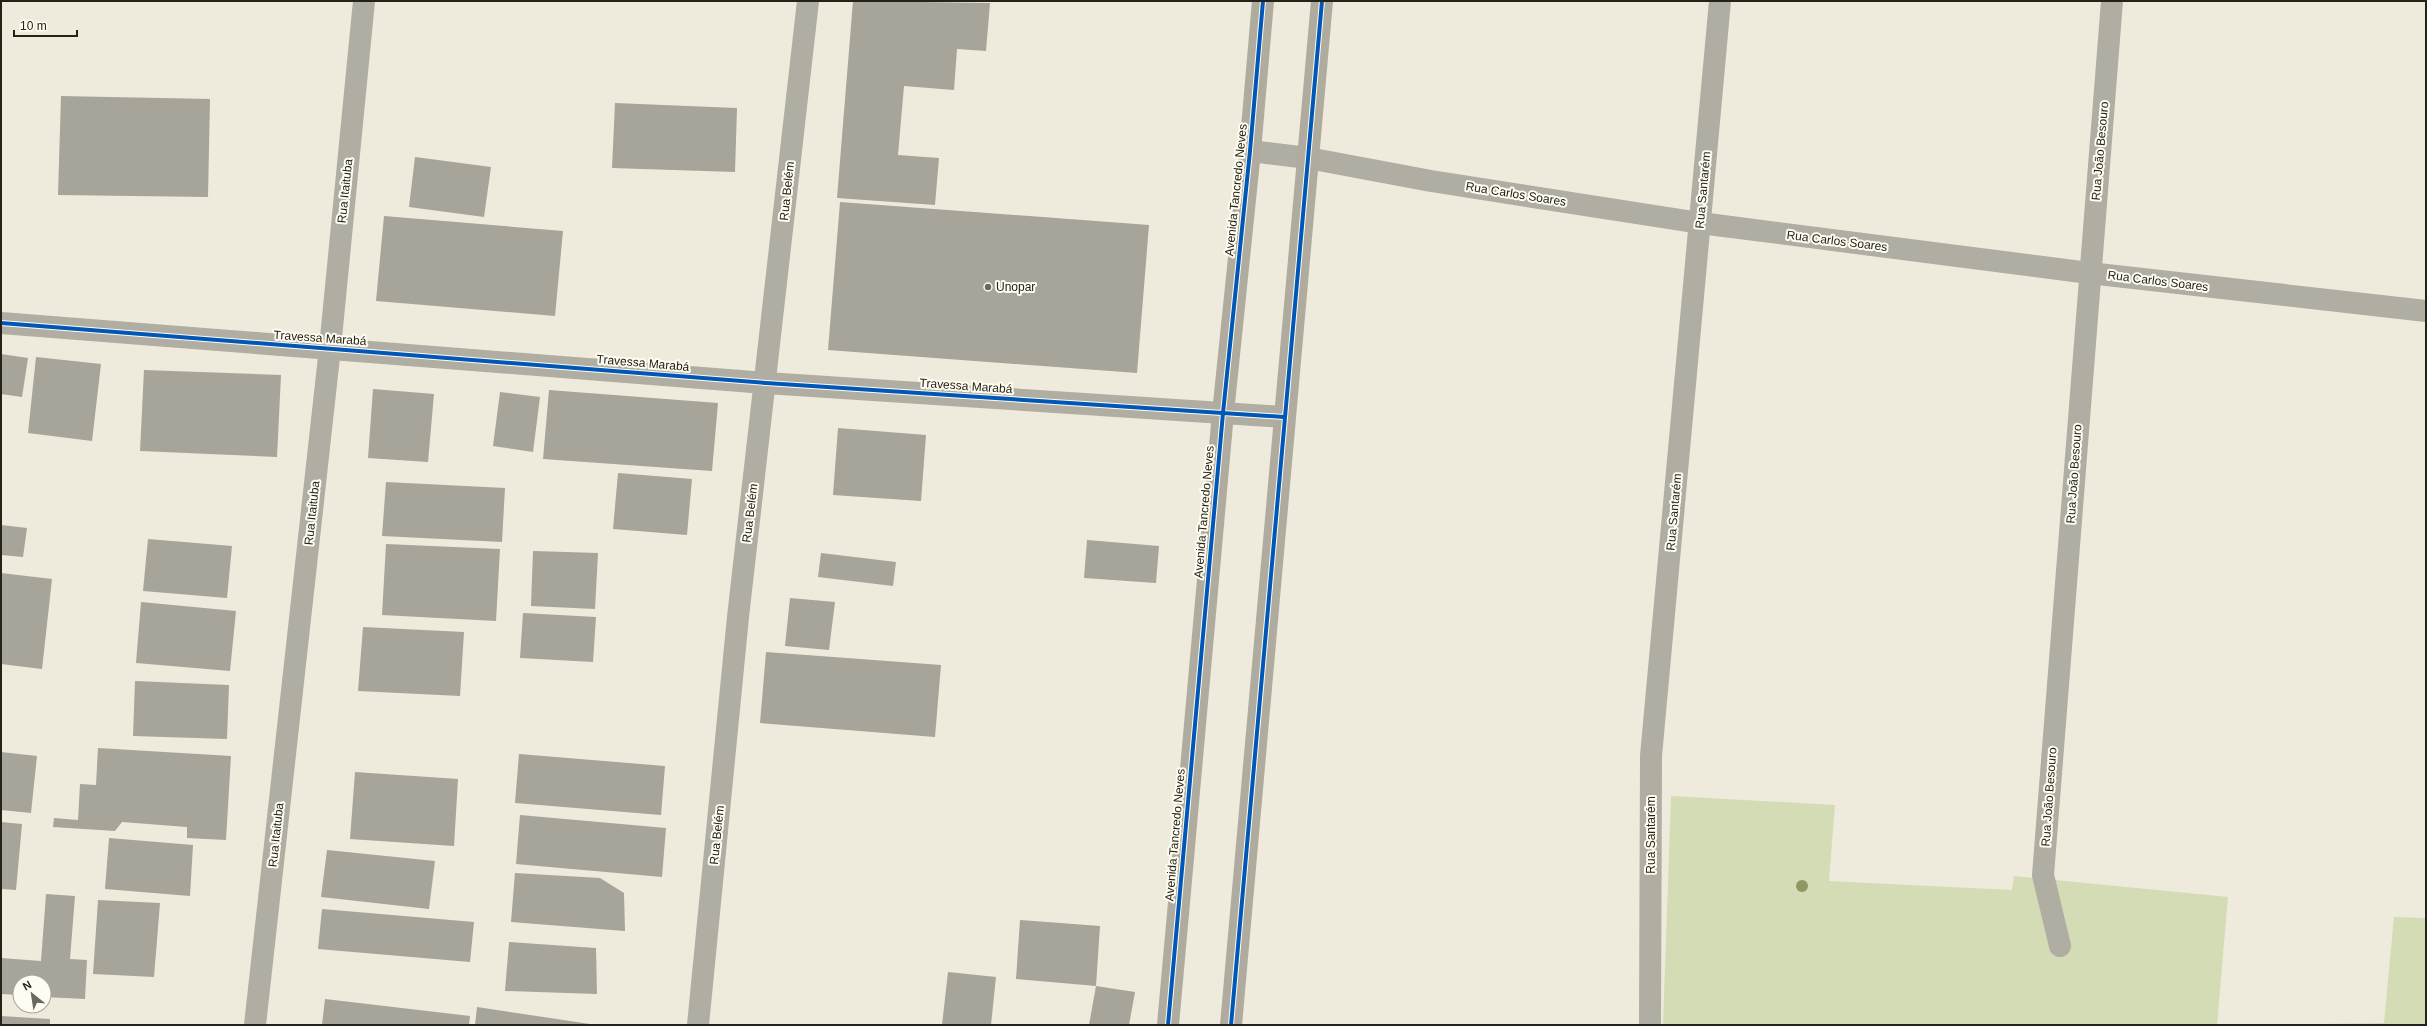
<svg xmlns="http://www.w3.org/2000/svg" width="2427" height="1026" viewBox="0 0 2427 1026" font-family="Helvetica,sans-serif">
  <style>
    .green { fill: #d4dcb6 }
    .building { fill: #a7a499 }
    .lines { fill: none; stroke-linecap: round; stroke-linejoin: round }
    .street { stroke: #b0ada2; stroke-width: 22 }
    .secondary { stroke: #afab9e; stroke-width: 22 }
    .cycleway-casing { stroke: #fffcf2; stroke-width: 6 }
    .cycleway { stroke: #0057b8; stroke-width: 4 }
    .tree { fill: #8f9865 }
    .poi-dot { fill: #6b685d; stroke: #fffcf2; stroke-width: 1.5 }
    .labels { text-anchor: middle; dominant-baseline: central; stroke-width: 4; stroke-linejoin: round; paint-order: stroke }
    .street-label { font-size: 12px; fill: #252219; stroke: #fffcf2 }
    .poi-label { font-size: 12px; fill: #252219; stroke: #fffcf2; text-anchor: start }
  </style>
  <rect width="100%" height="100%" fill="#eeebdc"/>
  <!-- green -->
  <path class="green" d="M1671 796 1835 805 1829 881 2012 890 2014 876 2228 897 2217 1025H1663Z
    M2394 917 2426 918V1025H2260L2384 1023Z"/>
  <!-- building -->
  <path class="building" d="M853 1 990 3 986 51 957 49 954 90 904 86 898 155 939 158 935 205 837 198Z
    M61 96 210 99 208 197 58 195Z
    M615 103 737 108 735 172 612 168Z
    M415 157 491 167 484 217 409 207Z
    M840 202 1149 225 1137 373 828 350Z
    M384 216 563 231 555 316 376 301Z
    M1 354 28 358 22 397 1 394Z
    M36 357 101 364 92 441 28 433Z
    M144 370 281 375 277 457 140 451Z
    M373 389 434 394 428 462 368 458Z
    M549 390 718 403 712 471 543 459Z
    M500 392 540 397 533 452 493 446Z
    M838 428 926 435 921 501 833 495Z
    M618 473 692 479 687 535 613 529Z
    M386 482 505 488 502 542 382 536Z
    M1 525 27 528 23 557 1 555Z
    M148 539 232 546 227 598 143 591Z
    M1087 540 1159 546 1156 583 1084 578Z
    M386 544 500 549 496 621 382 615Z
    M533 551 598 553 595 609 531 606Z
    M821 553 896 562 893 586 818 577Z
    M1 573 52 579 42 669 1 664Z
    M790 598 835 602 829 650 785 646Z
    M141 602 236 611 230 671 136 663Z
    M523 613 596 617 593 662 520 658Z
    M363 627 464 632 460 696 358 691Z
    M766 652 941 665 935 737 760 723Z
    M135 681 229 685 227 739 133 736Z
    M98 748 231 756 226 840 187 838V827L122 822 115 831 53 827 54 818 78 820 80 784 96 785Z
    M1 752 37 756 31 813 1 810Z
    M519 754 665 766 661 815 515 803Z
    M355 772 458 779 454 846 350 839Z
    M520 815 666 828 662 877 516 864Z
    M1 822 22 824 16 890 1 889Z
    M109 838 193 845 190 896 105 889Z
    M327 850 435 861 429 909 321 897Z
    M515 873 600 878 624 893 625 931 511 922Z
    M46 894 75 896 70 959 87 960 85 999 44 997V982H20V995L1 994V958L41 961Z
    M98 900 160 903 154 977 93 974Z
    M322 909 474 922 470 962 318 949Z
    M1020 920 1100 926 1096 986 1016 979Z
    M509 942 596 948 597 994 505 991Z
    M948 972 996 977 991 1025H942Z
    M1096 986 1135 992 1129 1025H1089Z
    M325 999 470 1016 469 1025H322Z
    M477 1007 590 1024V1025H475Z
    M1 1016 50 1019V1025H1Z"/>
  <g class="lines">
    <!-- street -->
    <path class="street" d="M1250 151 1308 158 1431 181 1700 223 2089 273 2426 311
      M1 323 766 383 1284 417
      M2060 946 2043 875 2112 1
      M255 1025 330 348 364 1
      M698 1025 738 617 808 1
      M1650 1025 1651 756 1720 1"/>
    <!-- secondary -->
    <path class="secondary" d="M1168 1025 1223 413 1250 151 1263 1
      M1231 1025 1322 1"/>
    <defs>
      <path id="cycleway" d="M1 323 766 383 1284 417
        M1168 1025 1223 413 1250 151 1263 1
        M1231 1025 1322 1"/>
    </defs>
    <!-- cycleway casing -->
    <use href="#cycleway" class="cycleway-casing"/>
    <!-- cycleway -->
    <use href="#cycleway" class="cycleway"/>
  </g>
  <!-- trees -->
  <circle class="tree" cx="1802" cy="886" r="6"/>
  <!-- markers -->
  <circle class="poi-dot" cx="988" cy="287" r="4"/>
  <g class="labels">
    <!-- street labels -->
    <g class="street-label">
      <text transform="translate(2100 151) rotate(-85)">Rua João Besouro</text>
      <text transform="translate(1236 190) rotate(-84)">Avenida Tancredo Neves</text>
      <text transform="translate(1703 190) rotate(-85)">Rua Santarém</text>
      <text transform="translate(345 191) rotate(-84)">Rua Itaituba</text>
      <text transform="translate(787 191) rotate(-84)">Rua Belém</text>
      <text transform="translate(1516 194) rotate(9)">Rua Carlos Soares</text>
      <text transform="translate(1837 241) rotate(7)">Rua Carlos Soares</text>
      <text transform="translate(2158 281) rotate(7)">Rua Carlos Soares</text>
      <text transform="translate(320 338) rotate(4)">Travessa Marabá</text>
      <text transform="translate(643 363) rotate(5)">Travessa Marabá</text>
      <text transform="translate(966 386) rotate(4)">Travessa Marabá</text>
      <text transform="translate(2074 474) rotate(-86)">Rua João Besouro</text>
      <text transform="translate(1204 512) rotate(-85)">Avenida Tancredo Neves</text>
      <text transform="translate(1674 512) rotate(-85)">Rua Santarém</text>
      <text transform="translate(312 513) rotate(-84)">Rua Itaituba</text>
      <text transform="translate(750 513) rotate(-83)">Rua Belém</text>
      <text transform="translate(2049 797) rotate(-86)">Rua João Besouro</text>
      <text transform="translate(276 835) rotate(-84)">Rua Itaituba</text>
      <text transform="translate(717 835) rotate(-84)">Rua Belém</text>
      <text transform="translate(1175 835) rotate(-85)">Avenida Tancredo Neves</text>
      <text transform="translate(1651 835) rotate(-90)">Rua Santarém</text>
    </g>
    <!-- poi labels -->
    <g class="poi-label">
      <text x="996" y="287">Unopar</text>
    </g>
  </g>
  <!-- border -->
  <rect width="2427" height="1026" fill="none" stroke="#252219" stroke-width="4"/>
  <!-- north arrow -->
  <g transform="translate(32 994) rotate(330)"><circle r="19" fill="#fffcf2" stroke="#a8a59b"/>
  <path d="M0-3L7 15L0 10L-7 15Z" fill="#6b685d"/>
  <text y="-6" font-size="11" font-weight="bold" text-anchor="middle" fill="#252219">N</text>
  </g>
  <!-- scale -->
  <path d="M14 30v6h63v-6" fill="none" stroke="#252219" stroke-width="2"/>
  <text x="20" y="30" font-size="12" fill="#252219" stroke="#fffcf2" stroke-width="3" paint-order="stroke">10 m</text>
</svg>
